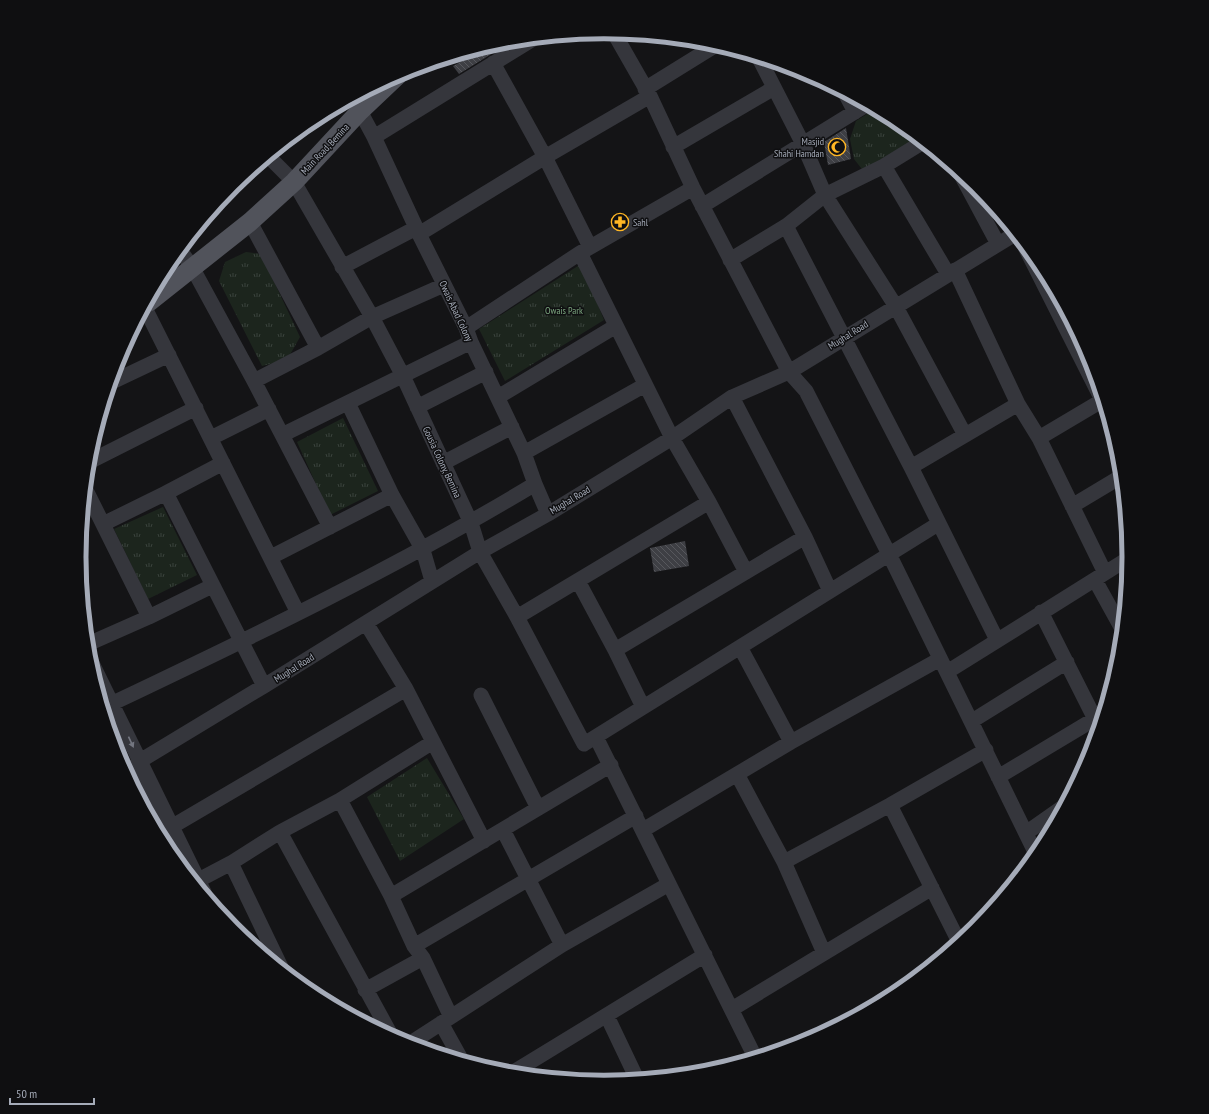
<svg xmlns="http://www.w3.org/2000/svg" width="1209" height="1114" viewBox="0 0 1209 1114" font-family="'PT Sans Narrow',sans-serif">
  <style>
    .industrial { fill: url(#industrial-grid) }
    .park { fill: url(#park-tufts) }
    .building { fill: url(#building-back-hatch) }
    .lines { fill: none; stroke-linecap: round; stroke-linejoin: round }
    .minor { stroke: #35363c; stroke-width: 15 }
    .major { stroke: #51535b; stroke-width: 19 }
    .oneway { fill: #737680 }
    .labels { text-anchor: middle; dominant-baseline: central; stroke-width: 3; stroke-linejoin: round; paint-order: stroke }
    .poi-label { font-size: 10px; fill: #a5abb8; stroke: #0f0f11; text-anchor: end }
    .street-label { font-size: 10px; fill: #a5abb8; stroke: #0f0f11 }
    .park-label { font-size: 10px; fill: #7aa47d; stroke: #0f0f11 }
    .rim { fill: none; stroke: #a5abb8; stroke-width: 5 }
  </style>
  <defs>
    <pattern id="industrial-grid" width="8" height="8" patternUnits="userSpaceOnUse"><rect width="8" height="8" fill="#202023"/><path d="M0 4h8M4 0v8" fill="none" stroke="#3d3e41"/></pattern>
    <pattern id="park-tufts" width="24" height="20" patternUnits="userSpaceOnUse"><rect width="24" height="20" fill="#1c251d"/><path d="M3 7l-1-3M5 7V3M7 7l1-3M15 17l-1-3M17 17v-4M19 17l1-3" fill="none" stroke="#3a423c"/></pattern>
    <pattern id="building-back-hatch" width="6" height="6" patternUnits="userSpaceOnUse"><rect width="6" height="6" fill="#3e3f44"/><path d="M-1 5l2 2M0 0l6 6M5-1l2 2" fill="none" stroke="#57585d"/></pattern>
  </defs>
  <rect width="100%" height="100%" fill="#141416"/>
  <!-- industrial -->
  <path class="industrial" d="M519 40 503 51 497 44 502 42Z"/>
  <!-- park -->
  <path class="park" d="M875 109C893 119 904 124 914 143L865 173 854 159 850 139 856 121Z
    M246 252 261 254 300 337 287 360 262 366 219 281 225 262Z
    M581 264 604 320 505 381 479 329Z
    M343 418 378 491 330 515 297 442Z
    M163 507 197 575 148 599 114 529Z
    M427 758 464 819 400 861 367 797Z"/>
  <!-- building -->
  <path class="building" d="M489 46 493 53 459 74 453 66Z
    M846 128 851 159 828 165 824 142Z
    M685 541 689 566 654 572 650 548Z"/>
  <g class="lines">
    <!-- minor -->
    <path class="minor" d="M614 33 650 96 693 188 789 372 806 391 889 554 1036 854
      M759 58 803 144 825 195 895 305 965 435
      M493 63 545 157 590 247
      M645 89 716 45
      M845 93 855 112
      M360 111 374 137 419 234 466 328 471 342 524 453 535 484 548 514
      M374 137 533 39
      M673 147 774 88
      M269 157 294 182 372 317 403 376 471 523 480 552 517 617 584 744 938 524
      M884 166 948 274
      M960 173 998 244
      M702 206 866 105
      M250 222 318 348
      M786 226 911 467 997 640
      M419 234 545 157 650 96
      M1023 243 1102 400
      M180 250 192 267 254 381 330 527
      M580 253 672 438 709 502 746 572
      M730 260 786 226 825 195 884 166 923 142
      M342 267 416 228
      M955 270 1018 404 1039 438 1105 573
      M145 308 298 613
      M466 328 580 253 693 188
      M254 381 318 348 372 317 444 285
      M112 382 169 355
      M498 397 616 326
      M732 397 805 537 830 591
      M348 403 392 495 423 550 432 581
      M417 407 486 372
      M282 435 471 342
      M211 438 269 409
      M1039 438 1103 400
      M524 453 645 385
      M89 462 196 408
      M223 463 166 493 264 686
      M443 463 512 427
      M911 467 1018 404
      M86 490 149 617
      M1072 506 1122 476
      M103 524 166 493
      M271 557 392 495
      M1095 580 1122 629
      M578 581 615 650 643 707
      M1041 612 1099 727
      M517 617 709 502
      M366 623 406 689 484 841
      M88 644 149 617 212 586
      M740 647 791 742
      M615 650 805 537
      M89 657 204 892
      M947 672 1129 558
      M481 695 538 808
      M105 709 113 703C256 635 399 566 535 484
      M972 721 1067 662
      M596 737 755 1057
      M117 750 169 850
      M129 772 140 761 264 686 480 552 548 514 672 438 732 397 789 372 1015 234
      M737 774 784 862 824 953
      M998 777 1103 714
      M340 800 391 896 414 946 423 958 450 1015
      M890 805 959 942
      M173 826 406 689
      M503 830 562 945
      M643 830 791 742 940 659
      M280 832 391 1035
      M1026 833 1063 807
      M784 862 890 805 986 750
      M231 863 281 967
      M195 882 231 863 280 832 340 800 433 742
      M391 896 611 765
      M414 946 636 816
      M365 990 423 958
      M732 1009 932 888
      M607 1016 637 1079
      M441 1023 461 1059
      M409 1044 562 945 669 884
      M512 1073 705 955"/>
    <!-- major -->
    <path class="major" d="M149 302 250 222 294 182 360 111 398 75"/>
  </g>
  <!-- one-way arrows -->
  <defs><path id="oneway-solid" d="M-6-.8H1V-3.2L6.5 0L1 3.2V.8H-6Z"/></defs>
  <use class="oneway" href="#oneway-solid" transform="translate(131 742) rotate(65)"/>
  <!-- icons -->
  <defs>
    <symbol id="mosque-ring" viewBox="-11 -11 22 22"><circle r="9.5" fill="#0f0f11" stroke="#ffb624" stroke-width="1.5"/><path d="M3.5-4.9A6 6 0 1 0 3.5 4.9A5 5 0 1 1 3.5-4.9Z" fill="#ffb624"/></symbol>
    <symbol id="pharmacy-ring" viewBox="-11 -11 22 22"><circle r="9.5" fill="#0f0f11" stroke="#ffb624" stroke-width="1.5"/><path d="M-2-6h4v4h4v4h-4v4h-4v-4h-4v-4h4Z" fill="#ffb624"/></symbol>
  </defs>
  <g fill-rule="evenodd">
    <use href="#mosque-ring" x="827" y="137" width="20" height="20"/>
    <use href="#pharmacy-ring" x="610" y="212" width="20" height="20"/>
  </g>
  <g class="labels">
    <!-- poi labels -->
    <g class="poi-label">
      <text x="824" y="141">Masjid<tspan x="824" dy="12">Shahi Hamdan</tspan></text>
      <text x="633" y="222" text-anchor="start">Sahl</text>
    </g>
    <!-- street labels -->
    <g class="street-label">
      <text transform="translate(325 149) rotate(-47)">Main Road, Bemina</text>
      <text transform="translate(456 311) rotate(65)">Owais Abad Colony</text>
      <text transform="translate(848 335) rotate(-32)">Mughal Road</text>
      <text transform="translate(442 462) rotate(65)">Gousia Colony, Bemina</text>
      <text transform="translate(570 500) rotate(-31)">Mughal Road</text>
      <text transform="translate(294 668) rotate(-32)">Mughal Road</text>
    </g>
    <!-- park labels -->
    <g class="park-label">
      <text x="564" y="310">Owais Park</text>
    </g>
  </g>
  <!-- crop -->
  <path d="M0 0H1209V1114H0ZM86 557a518 518 0 1 1 1036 0a518 518 0 1 1-1036 0Z" fill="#0f0f11" fill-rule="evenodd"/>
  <path class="rim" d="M86 557a518 518 0 1 1 1036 0a518 518 0 1 1-1036 0Z"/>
  <!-- scale -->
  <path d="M10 1098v6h84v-6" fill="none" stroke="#a5abb8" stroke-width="2"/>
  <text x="16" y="1098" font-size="12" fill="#a5abb8" stroke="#0f0f11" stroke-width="3" paint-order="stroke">50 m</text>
</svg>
